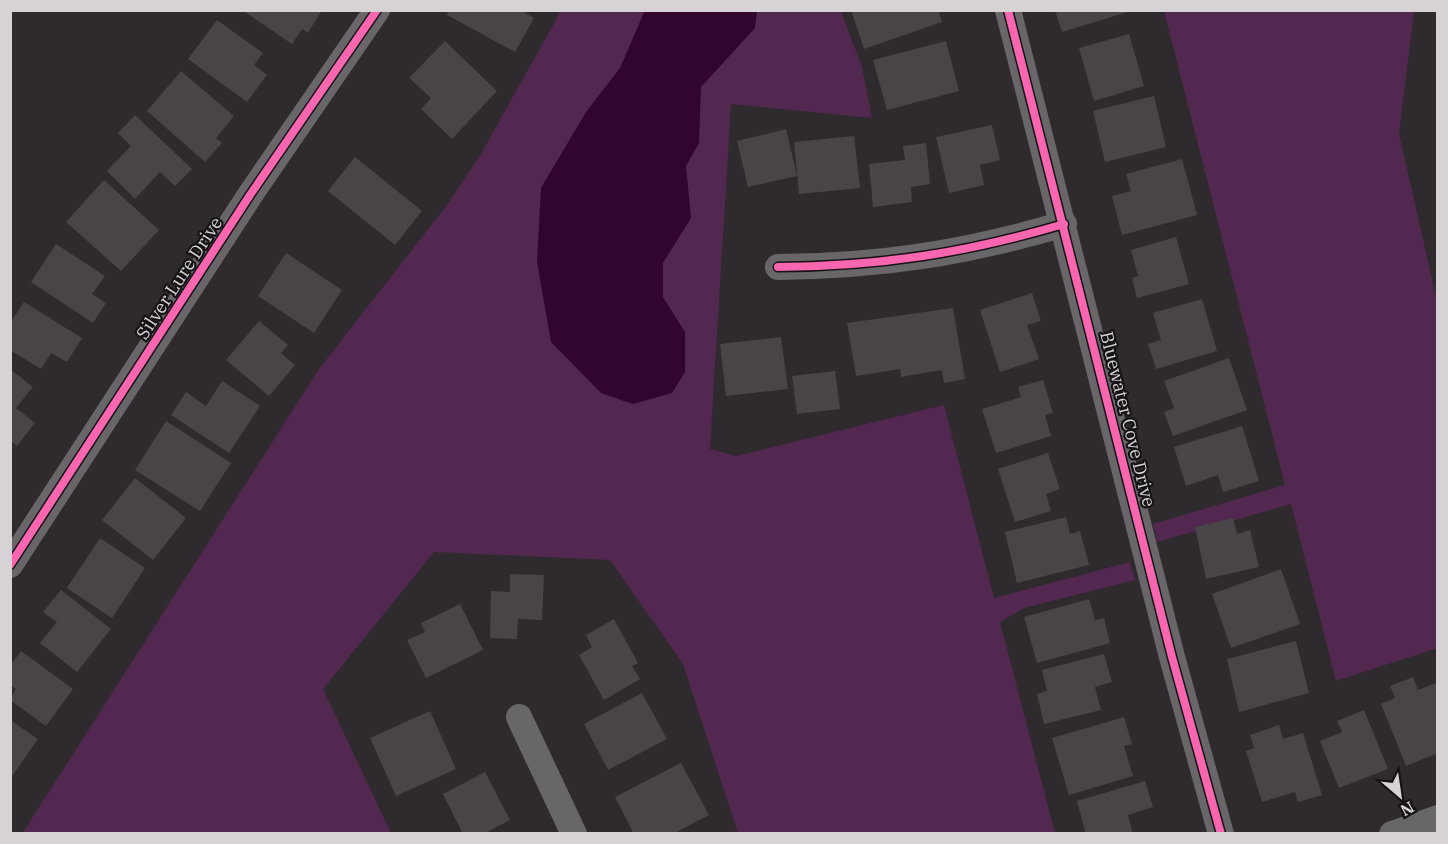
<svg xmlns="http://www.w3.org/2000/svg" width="1448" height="844" viewBox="0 0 1448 844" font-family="'IBM Plex Serif',serif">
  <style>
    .green { fill: #522850 }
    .water { fill: #320531 }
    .building { fill: #484447 }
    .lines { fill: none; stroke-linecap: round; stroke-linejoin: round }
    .minor { stroke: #686668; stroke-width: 26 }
    .cycleway-casing { stroke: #161316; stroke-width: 11 }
    .cycleway { stroke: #f766af; stroke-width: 8 }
    .labels { text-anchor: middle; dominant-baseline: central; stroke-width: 4.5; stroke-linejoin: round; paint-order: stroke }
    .street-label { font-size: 18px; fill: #d7d2d6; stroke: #161316 }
  </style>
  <rect width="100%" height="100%" fill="#2f2a2e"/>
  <!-- green -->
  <path class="green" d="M561 11H841L862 67 872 118 731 104 710 449 736 456 944 405 994 598 1130 562 1135 580 1024 608 1000 622 1055 833H738L683 664 610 560 434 552 323 689 391 833 22 834 319 369 447 205 482 152Z
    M1164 11H1414L1399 134 1437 301V648L1336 681 1291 504 1157 542 1153 524 1285 485Z"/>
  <!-- water -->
  <path class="water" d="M645 10 757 11 755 28 701 87 699 143 686 166 691 218 663 263V297L685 332V372L672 393 633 404 601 393 551 342 537 262 541 188 586 112 620 68Z"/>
  <!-- building -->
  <path class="building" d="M242 10H322L308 33 302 29 292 44Z
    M449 10H520L534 18 515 52 447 15Z
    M851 10H938L942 22 864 49Z
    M1055 10H1131V11L1062 32Z
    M217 20 263 53 254 65 267 75 247 102 188 59Z
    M1129 34 1144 86 1094 101 1079 48Z
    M445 41 497 91 452 139 421 109 431 98 409 78Z
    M946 41 959 91 887 110 873 60Z
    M181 71 234 116 216 138 222 143 205 162 147 111Z
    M1154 96 1166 147 1105 162 1093 111Z
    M135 115 192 169 175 186 160 172 135 199 107 171 131 146 118 133Z
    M992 125 1000 160 980 165 984 185 949 193 936 137Z
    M786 129 797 176 748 187 737 141Z
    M854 136 860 188 799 194 794 142Z
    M926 143 930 184 911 187 912 202 873 207 869 164 905 160 903 146Z
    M355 157 422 211 395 245 328 191Z
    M1182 159 1197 215 1122 235 1112 196 1131 191 1126 174Z
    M104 180 159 230 121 271 66 222Z
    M1176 237 1189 284 1137 298 1132 278 1138 276 1131 250Z
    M56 244 105 276 92 294 106 303 93 323 31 282Z
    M286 253 342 290 314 333 258 296Z
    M1032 293 1041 321 1027 325 1039 359 1000 372 980 310Z
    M1202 299 1217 351 1156 369 1148 344 1161 340 1153 313Z
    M24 302 82 338 67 362 51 353 41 369 10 350V323Z
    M953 308 965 379 944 383 942 370 901 377 900 369 856 376 847 323Z
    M259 321 288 345 281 353 295 365 269 396 226 360Z
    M781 337 788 389 726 396 720 344Z
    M1229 358 1247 410 1173 436 1164 412 1174 408 1164 381Z
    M10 369 33 387 16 408 35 423 17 446 10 440Z
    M835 371 840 409 797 414 792 376Z
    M1043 380 1053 413 1045 415 1051 436 996 453 982 409 1021 397 1018 387Z
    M222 381 260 406 229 453 171 415 186 392 206 406Z
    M166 421 231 463 200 511 135 470Z
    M1242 426 1259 481 1223 492 1218 475 1186 486 1174 447Z
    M1048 453 1060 489 1046 494 1051 511 1015 522 998 469Z
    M135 478 186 518 153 560 102 520Z
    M1066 517 1070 534 1080 531 1089 565 1017 583 1005 532Z
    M1233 518 1237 534 1250 530 1259 567 1206 579 1195 527Z
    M100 538 145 568 112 618 67 588Z
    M1281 569 1300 624 1231 648 1212 594Z
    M510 574 544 575 542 620 518 619 517 639 490 638 491 591 510 592Z
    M61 590 111 629 77 672 40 643 57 622 43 612Z
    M1089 599 1095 620 1104 618 1110 643 1037 663 1024 617Z
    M460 604 483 650 426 678 407 640 425 632 421 623Z
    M614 619 638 663 632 666 640 679 604 700 579 655 592 647 586 635Z
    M1296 641 1309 693 1239 712 1227 659Z
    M21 651 73 689 46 726 10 700 16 689 10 685V666Z
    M1104 654 1112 682 1095 687 1101 710 1044 724 1037 694 1047 691 1042 670Z
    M1413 677 1418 690 1436 683 1438 687V753L1406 766 1381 704 1395 698 1390 686Z
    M642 693 667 739 608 770 584 724Z
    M1364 710 1388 769 1339 788 1320 741 1342 732 1337 721Z
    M430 711 456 769 396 796 370 738Z
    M1124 717 1132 744 1124 746 1133 776 1069 795 1052 738Z
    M10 720 38 739 10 779Z
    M1279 725 1283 739 1303 733 1322 795 1298 802 1295 792 1262 802 1246 751 1254 748 1250 735Z
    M681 763 709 815 673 834H634L615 797Z
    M485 772 510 820 483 834H463L443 794Z
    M1145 781 1153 807 1128 815 1133 834H1086L1077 801Z"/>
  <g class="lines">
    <!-- minor -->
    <path class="minor" d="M1008 10 1172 657 1221 834
      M778 267C882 266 965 253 1064 224
      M10 565 250 195 377 10
      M519 717 574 834
      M1392 834 1438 818"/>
    <defs>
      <path id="cycleway" d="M1008 10 1172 657 1221 834
        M778 267C882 266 965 253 1064 224
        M10 565 250 195 377 10"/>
    </defs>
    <!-- cycleway casing -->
    <use href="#cycleway" class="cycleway-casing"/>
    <!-- cycleway -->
    <use href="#cycleway" class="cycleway"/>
  </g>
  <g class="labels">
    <!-- street labels -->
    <g class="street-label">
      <text transform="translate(179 278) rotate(-57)">Silver Lure Drive</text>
      <text transform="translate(1128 419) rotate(76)">Bluewater Cove Drive</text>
    </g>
  </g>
  <!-- border -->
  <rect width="1448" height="844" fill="none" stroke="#d7d2d6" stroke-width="24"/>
  <!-- north arrow -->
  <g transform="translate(1400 796) rotate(151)" stroke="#161316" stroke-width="4.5" paint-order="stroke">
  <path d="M0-4.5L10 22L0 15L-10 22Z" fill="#d7d2d6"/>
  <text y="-9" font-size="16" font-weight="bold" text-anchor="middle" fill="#d7d2d6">N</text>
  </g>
</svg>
